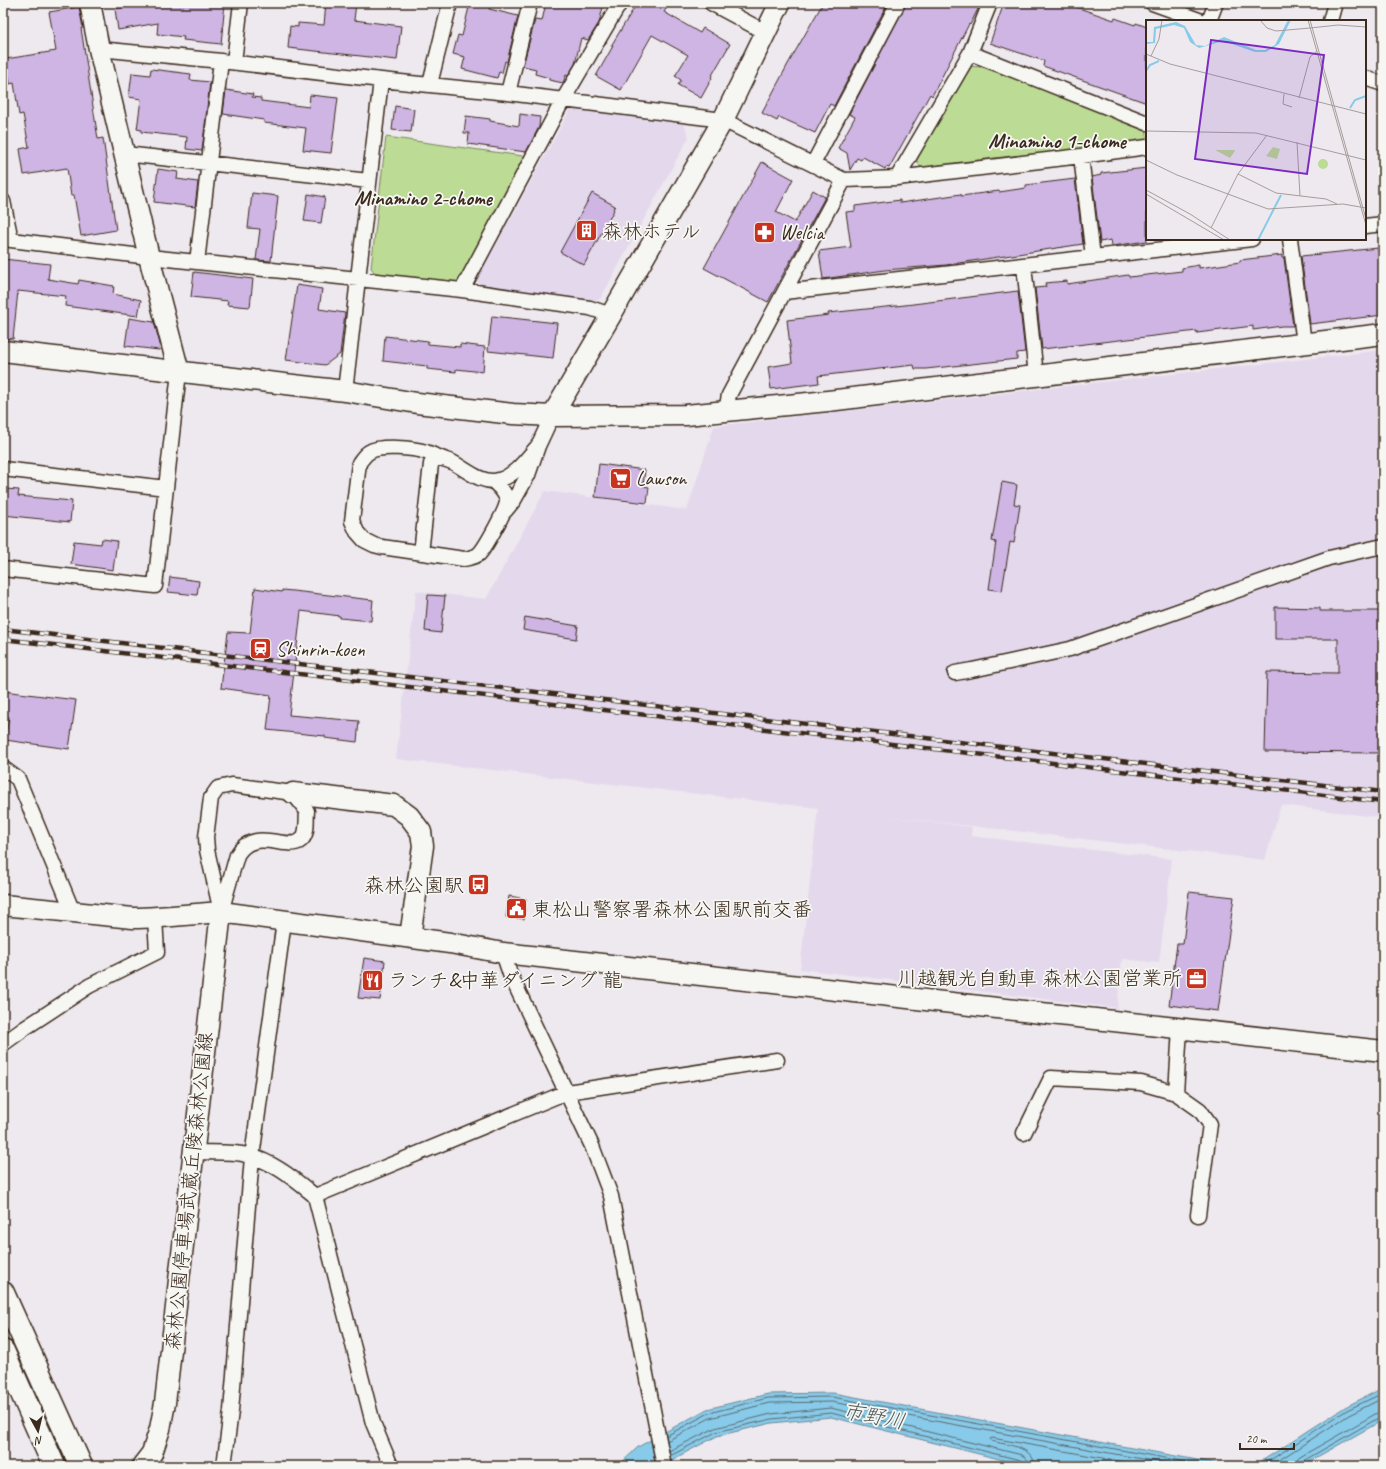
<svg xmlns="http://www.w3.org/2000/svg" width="1386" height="1469" viewBox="0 0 1386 1469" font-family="Caveat,'Klee One',sans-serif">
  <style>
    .built { fill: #e4d9ec }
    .green { fill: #bcdb94; stroke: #7c8259 }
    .water { fill: #88cae9; stroke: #698a98 }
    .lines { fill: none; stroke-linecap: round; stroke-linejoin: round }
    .shore { stroke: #5a6a6f; stroke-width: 1 }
    .building { fill: #ceb5e4; stroke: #3b2a1e }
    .street-casing { stroke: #3b2a1e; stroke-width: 17 }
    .secondary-casing { stroke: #3b2a1e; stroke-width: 23 }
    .primary-casing { stroke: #3b2a1e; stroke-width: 25 }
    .street { stroke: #f6f6f2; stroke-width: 14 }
    .secondary { stroke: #f6f6f2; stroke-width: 20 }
    .primary { stroke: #f6f6f2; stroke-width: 22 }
    .rail-casing { stroke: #3b2a1e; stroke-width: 4.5 }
    .rail { stroke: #f6f6f2; stroke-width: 3; stroke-dasharray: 9; stroke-linecap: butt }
    .labels { text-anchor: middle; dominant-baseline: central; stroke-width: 3.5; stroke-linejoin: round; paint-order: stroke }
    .poi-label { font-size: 20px; fill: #3b2a1e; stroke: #f6f6f2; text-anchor: start }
    .street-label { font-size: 20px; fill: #3b2a1e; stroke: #f6f6f2 }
    .neighbourhood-label { font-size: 21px; font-weight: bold; fill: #3b2a1e; stroke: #f6f6f2 }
    .water-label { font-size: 21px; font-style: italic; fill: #525a5b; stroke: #f6f6f2 }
    .inset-river { fill: none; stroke: #88cae9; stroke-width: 2 }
    .inset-road { fill: none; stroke: #a69d9b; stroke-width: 1 }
    .view { fill: #7b2cbf; fill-opacity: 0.15; stroke: #7b2cbf; stroke-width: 2 }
    .inset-edge { fill: none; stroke: #3b2a1e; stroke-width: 2 }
  </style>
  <rect width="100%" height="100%" fill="#eee9ef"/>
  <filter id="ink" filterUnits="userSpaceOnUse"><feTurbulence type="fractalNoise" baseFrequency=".025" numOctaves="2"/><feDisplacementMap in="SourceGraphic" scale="8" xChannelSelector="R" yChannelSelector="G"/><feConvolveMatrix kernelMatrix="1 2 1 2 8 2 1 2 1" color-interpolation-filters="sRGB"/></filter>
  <g filter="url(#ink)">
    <!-- built -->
    <path class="built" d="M571 108 684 124 689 137 601 298 596 301 479 287 477 280Z
      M1383 350V818L1281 805 1265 860 884 816 972 827 971 836 1172 859 1159 963 1122 959 1117 1008 800 969 818 808 396 759 416 591 486 599 545 491 687 510 714 426Z"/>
    <!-- green -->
    <path class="green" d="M965 66 982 67 1147 125V142L922 169 915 158Z
      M386 137 530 157 462 279 454 284 376 274 371 268Z"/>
    <!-- water -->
    <path class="water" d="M1383 1388V1420L1301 1466H1254L1345 1407Z
      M833 1393 1230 1466H1027L831 1417 772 1423 717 1436 660 1466H618L638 1447 707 1409 768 1394Z"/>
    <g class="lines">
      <!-- shore -->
      <path class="shore" d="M666 1436 709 1413 768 1398 832 1397 1208 1466
        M667 1441 710 1418 769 1403 832 1402 1180 1466
        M669 1451 715 1428 771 1414 831 1408 1022 1455 1027 1459 1029 1466
        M670 1456 716 1432 772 1419 831 1413 1020 1460 1023 1462 1024 1466
        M1035 1466C1034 1446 1006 1445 991 1441L990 1439 992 1438 1147 1466
        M1261 1466 1347 1410 1383 1393
        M1270 1466 1349 1415 1383 1398
        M1295 1466 1296 1461 1300 1457 1377 1413 1383 1412
        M1300 1466 1303 1461 1380 1417H1383"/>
    </g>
    <!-- building -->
    <path class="building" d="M149 3H225L221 44 183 40 184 37 157 34 158 23 118 30 115 9Z
      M326 3H356L354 20 401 26 397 60 288 48 290 26 298 27V23L324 25Z
      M470 3H491L489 9 518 16 507 62 505 61 502 73 499 72 497 78 462 69 465 57 453 54 458 35 462 36Z
      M546 3H604L599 23 588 40 581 38 575 64 568 76 566 75 563 83 549 80V78L535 74 536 69 523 66 535 20 542 21Z
      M637 3H670L664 12 700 33 703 28 730 44 711 77 712 78 701 98 678 85 681 80 675 76 688 55 652 35 621 90 596 76 613 46H611Z
      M823 3H888L834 106 830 104 815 133 779 117 777 121 762 113 788 64Z
      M906 3H981L970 25 969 24 932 96 930 94 889 168 886 167 885 169 863 157 861 160 857 158 850 170 847 153 838 148 855 117 849 114Z
      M1004 3H1064L1114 20 1115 18 1135 25 1136 23 1147 27V103L1043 66 1044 61 990 43Z
      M79 7 83 28H81L92 100 98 139 103 138 116 230 81 236 74 195 71 196 67 168 24 175 20 149 29 147 23 114 19 115 14 83 10 84 6 59 56 51 49 12Z
      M151 69 191 74 190 80 210 82 202 151 186 149 187 137 141 132 142 130 137 129 141 99 129 97 132 73 150 75Z
      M226 90 253 94 252 97 261 98V101L309 107 310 95 338 98 331 153 303 150 306 128 264 123V120L223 114Z
      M395 106 414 109 411 132 392 130Z
      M520 114 540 117 539 127 526 152 468 144 469 133H464L466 116 490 119V121L519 126Z
      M762 162 793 179 776 212 795 222 813 190 825 197 768 302 704 268Z
      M1147 168V241L1112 246 1111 240 1100 242 1092 177 1101 175V173Z
      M158 169 178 172 177 179 198 182 195 207 154 202Z
      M1075 179 1083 244 946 265 885 270 823 279 819 251 851 247 846 212 855 211V206L900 200V203L961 194V196L999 191V192L1026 188V185Z
      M252 193 278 196 271 261 256 260 260 229 248 228Z
      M592 193 615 206 613 209 614 210 584 265 560 252Z
      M308 194 325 197 321 223 304 221Z
      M1378 248V250L1383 249V315L1310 324 1301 256Z
      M1282 255V258H1284L1293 326H1282L1253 330V326L1197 333V331L1042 349 1035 288 1046 287 1045 283 1067 281V284L1128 275 1129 277 1182 271V268L1199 265V268L1240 262V260Z
      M3 259 50 264 48 279 78 284 79 280 114 286 113 294 141 300 138 316 65 306 66 296 18 291 13 339 3 338Z
      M194 272 253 279 250 307 227 305 228 301 191 297Z
      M297 285 322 289 319 309 345 313 340 354 325 365 286 360Z
      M1018 291 1025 352 1017 353V359L926 369H915L914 365 818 376 819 383 771 389 768 367 792 363 787 320 829 315 828 313 905 305Z
      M492 316 557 323 553 358 488 351Z
      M129 318 154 322 160 344 159 350 125 346Z
      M385 336 428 341V344L460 347V344L485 347 483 372 456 369V372L427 369V366L383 361Z
      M599 464 645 470 643 486 649 487 647 503 595 497Z
      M1002 482 1017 485 1014 504 1020 505 1014 543 1010 542 1002 591 989 589 996 542 992 541Z
      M5 489 19 490 18 496 72 501 70 522 3 515Z
      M102 539 117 541 113 570 71 564 74 541 101 544Z
      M170 577 199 581 197 595 168 592Z
      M255 588 282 592V590L293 591 373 600 371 621 340 618V616L301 611 289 715 359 721 357 742 325 738V736L267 730 271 695 221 688 228 632 250 633Z
      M428 595 445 596 441 633 425 631Z
      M1275 607 1320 608V611H1383V753L1265 752 1267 672 1338 673V639H1275Z
      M525 617 578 626 576 639 523 630Z
      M3 691 76 700 69 749 5 740 9 717 3 716Z
      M1189 892 1234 897 1218 1011 1169 1005 1177 944H1183Z
      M509 896 526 899 524 919 506 917Z
      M364 958 385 961 380 1000 358 998Z"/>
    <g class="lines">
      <defs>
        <path id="street" d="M711 3 765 32
          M1152 3 1202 21
          M1209 21 1216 3
          M1330 21 1335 3
          M99 49 221 61 381 80 508 93 723 120 844 180 897 178 1081 156 1147 147
          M970 53 1147 123
          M234 62 241 3
          M1365 78 1383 84
          M430 84 450 3
          M508 93 530 3
          M125 154 369 181
          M1081 156 1093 257
          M813 164 898 3
          M897 178 970 53 990 3
          M3 201 11 240
          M1365 226 1383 224
          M3 239 149 257 462 290 590 308 611 315
          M1290 239 1304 343
          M197 262 221 61
          M1024 266 1036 375
          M462 290 563 100 620 3
          M784 292 1252 239
          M345 391 381 80
          M726 411 729 395 844 180
          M3 469 166 488
          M493 481C499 487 506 492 507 501 507 509 485 548 479 554 475 557 469 558 464 559L382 547 374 545 364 540 357 532 352 521 359 463C362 459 364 455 369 452 379 445 414 448 426 452 434 455 443 459 452 462 466 469 482 485 499 480 516 475 527 458 538 446
          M505 511 514 500 528 475 538 446 552 416
          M421 553 431 464 434 460 440 458
          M3 569 155 586 179 372
          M955 673 972 670 1070 649 1329 558 1383 546
          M3 768 18 779 73 912
          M232 785 293 793 307 811C306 819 308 831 303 838 292 855 254 824 237 855L221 912 207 850 206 837 211 798 218 788Z
          M503 953 510 974 592 1146 611 1196 664 1466
          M1180 1028 1176 1093 1200 1110 1210 1124 1198 1215
          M3 1044 25 1028 89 986 157 952 155 918
          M1024 1133 1051 1078 1141 1083 1176 1093
          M194 1152C208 1153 234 1151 246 1155 273 1161 294 1179 315 1196L373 1423 391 1466
          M315 1196 567 1092 777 1060
          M224 1466 231 1411 252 1157 284 921"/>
        <path id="secondary" d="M90 3 99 49 149 257 179 372
          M3 351 345 391 417 403 513 414 552 416 686 415 828 401 1383 334
          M552 416 611 315 723 120 780 3
          M293 793 394 805 409 816 421 832 423 846 410 937
          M3 905 133 918C162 918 191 914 221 912L450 943 503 953 1383 1051
          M142 1466 152 1453 160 1429 165 1403 221 912"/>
        <path id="primary" d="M3 1293 81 1466
          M3 1351 54 1466"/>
      </defs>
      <!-- street casing -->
      <use href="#street" class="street-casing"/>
      <!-- secondary casing -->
      <use href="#secondary" class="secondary-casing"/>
      <!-- primary casing -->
      <use href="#primary" class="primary-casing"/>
      <!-- street -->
      <use href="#street" class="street"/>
      <!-- secondary -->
      <use href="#secondary" class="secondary"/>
      <!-- primary -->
      <use href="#primary" class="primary"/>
      <defs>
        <path id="rail" d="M3 629 1383 792
          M3 639 1383 802"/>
      </defs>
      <!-- rail casing -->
      <use href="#rail" class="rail-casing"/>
      <!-- rail -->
      <use href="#rail" class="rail"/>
    </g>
  </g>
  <!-- icons -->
  <defs>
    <symbol id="building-square" viewBox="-11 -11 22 22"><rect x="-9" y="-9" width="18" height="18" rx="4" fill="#c8321e" stroke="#f6f6f2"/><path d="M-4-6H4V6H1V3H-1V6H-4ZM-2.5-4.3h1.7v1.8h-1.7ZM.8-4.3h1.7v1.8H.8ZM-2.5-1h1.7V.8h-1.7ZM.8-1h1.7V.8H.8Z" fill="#fff"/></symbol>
    <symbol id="pharmacy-square" viewBox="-11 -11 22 22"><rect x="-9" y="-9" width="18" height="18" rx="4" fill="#c8321e" stroke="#f6f6f2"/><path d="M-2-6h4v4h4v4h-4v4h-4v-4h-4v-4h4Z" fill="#fff"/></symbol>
    <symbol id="supermarket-square" viewBox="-11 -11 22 22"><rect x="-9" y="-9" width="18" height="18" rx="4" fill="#c8321e" stroke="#f6f6f2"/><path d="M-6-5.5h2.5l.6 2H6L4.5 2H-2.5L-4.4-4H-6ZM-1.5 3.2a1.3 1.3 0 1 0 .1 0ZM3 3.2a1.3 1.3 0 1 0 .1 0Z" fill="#fff"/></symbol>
    <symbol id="station-square" viewBox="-11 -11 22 22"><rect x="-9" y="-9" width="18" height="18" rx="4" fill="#c8321e" stroke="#f6f6f2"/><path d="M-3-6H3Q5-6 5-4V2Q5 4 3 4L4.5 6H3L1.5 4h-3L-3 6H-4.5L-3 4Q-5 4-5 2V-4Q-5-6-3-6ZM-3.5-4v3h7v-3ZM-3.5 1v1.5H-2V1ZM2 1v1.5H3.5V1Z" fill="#fff"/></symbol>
    <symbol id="bus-square" viewBox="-11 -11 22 22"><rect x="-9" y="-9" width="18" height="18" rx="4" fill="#c8321e" stroke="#f6f6f2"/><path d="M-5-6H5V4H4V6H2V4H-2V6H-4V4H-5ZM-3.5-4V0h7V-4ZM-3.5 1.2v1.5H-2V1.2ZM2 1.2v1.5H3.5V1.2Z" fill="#fff"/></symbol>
    <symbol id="civic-square" viewBox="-11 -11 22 22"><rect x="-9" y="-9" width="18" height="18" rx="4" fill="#c8321e" stroke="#f6f6f2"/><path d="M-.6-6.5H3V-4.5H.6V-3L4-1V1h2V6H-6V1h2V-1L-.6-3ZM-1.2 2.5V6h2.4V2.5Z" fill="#fff"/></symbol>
    <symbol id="office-square" viewBox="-11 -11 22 22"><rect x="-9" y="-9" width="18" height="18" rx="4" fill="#c8321e" stroke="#f6f6f2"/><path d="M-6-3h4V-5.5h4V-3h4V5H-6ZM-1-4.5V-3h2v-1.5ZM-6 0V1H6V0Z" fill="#fff"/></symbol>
    <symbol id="restaurant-square" viewBox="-11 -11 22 22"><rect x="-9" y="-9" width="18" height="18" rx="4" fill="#c8321e" stroke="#f6f6f2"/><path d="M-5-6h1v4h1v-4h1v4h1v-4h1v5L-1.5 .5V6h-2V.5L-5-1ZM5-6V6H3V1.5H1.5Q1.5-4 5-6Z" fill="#fff"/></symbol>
  </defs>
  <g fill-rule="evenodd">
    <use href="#building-square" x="574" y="218" width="25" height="25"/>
    <use href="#pharmacy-square" x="752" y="220" width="25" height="25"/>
    <use href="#supermarket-square" x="608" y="466" width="25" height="25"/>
    <use href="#station-square" x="248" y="636" width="25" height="25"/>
    <use href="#bus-square" x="466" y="872" width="25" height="25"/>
    <use href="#civic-square" x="504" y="896" width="25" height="25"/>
    <use href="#office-square" x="1184" y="966" width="25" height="25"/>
    <use href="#restaurant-square" x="360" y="968" width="25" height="25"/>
  </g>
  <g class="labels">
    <!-- poi labels -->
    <g class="poi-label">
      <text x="602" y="231">森林ホテル</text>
      <text x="780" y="232">Welcia</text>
      <text x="636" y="478">Lawson</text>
      <text x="276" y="649">Shinrin-koen</text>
      <text x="464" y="885" text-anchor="end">森林公園駅</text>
      <text x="532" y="909">東松山警察署森林公園駅前交番</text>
      <text x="1182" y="978" text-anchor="end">川越観光自動車 森林公園営業所</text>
      <text x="388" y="980">ランチ&amp;中華ダイニング 龍</text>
    </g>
    <!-- street labels -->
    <g class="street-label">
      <text transform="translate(189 1191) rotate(-84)">森林公園停車場武蔵丘陵森林公園線</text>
    </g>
    <!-- neighbourhood labels -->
    <g class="neighbourhood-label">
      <text x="1057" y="141">Minamino 1-chome</text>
      <text x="423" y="198">Minamino 2-chome</text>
    </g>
    <!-- water labels -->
    <g class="water-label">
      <text transform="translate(874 1416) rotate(11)">市野川</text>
    </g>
  </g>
  <!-- overview -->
  <g transform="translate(1146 20)">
    <rect width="220" height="220" fill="#eee9ef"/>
    <path d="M127 127 134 129 131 139 120 136ZM69 130H88L89 131 84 138ZM172 144a5 5 0 1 1 10 0a5 5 0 1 1-10 0Z" fill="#bcdb94"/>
    <path d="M142 0H145L133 24 120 32H109L77 21 53 28 44 22 38 8 28 5 10 9 9 23 0 24V22H7L8 7 30 2 39 6 50 25 59 26 78 17 110 30H119L129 25Z" fill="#88cae9"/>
    <path class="inset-river" d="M0 51 4 45 13 41M204 88 209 80 220 76M112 220 135 175"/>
    <path class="inset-road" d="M114 0 121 8 130 11 164 8M162 0 220 205M164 0 220 199M164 8 192 5 220 7M0 34 24 44 220 94M5 36 13 19 16 0M138 74 137 84 146 87M153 78 164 37 171 31M0 111 110 113 220 140M151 122 154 176M0 140 31 155 122 189 197 184 220 188M92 154 130 173 180 179 191 184M0 170 44 194 84 220M0 174 78 220M65 208 92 154 121 115"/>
    <path class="view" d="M65 20 178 35 161 154 49 139Z"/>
    <rect width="220" height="220" class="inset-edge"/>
  </g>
  <!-- margin -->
  <rect width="1386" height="1469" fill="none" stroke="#f6f6f2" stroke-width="16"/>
  <rect x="8" y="8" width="1370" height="1453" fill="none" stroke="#3b2a1e" stroke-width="1.5" filter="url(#ink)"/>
  <!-- north arrow -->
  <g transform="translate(38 1431) rotate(172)" stroke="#f6f6f2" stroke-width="3" paint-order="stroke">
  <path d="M0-3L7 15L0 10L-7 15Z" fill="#3b2a1e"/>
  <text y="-6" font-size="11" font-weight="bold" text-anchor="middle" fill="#3b2a1e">N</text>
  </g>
  <!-- scale -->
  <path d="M1240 1443v6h54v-6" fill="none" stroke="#3b2a1e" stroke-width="2"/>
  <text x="1246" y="1443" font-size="12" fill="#3b2a1e" stroke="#f6f6f2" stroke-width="3" paint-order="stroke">20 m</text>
</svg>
